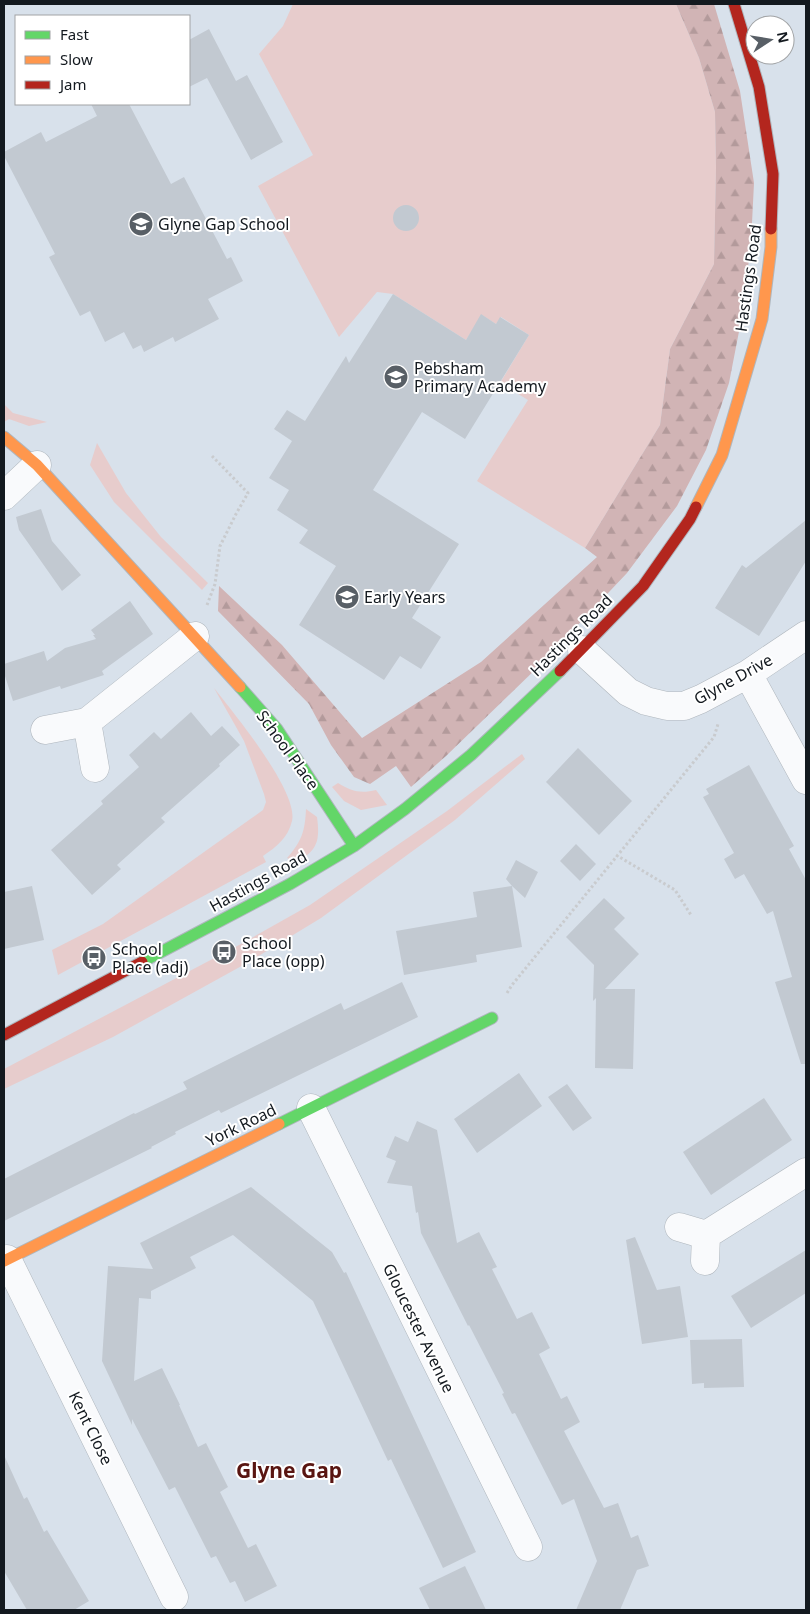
<svg xmlns="http://www.w3.org/2000/svg" width="810" height="1614" viewBox="0 0 810 1614" font-family="'Noto Sans',sans-serif">
  <style>
    .green { fill: #e7cccc }
    .forest { fill: url(#forest-firs) }
    .building { fill: #c2c9d1 }
    .lines { fill: none; stroke-linecap: round; stroke-linejoin: round }
    .street-casing { stroke: #afb6bd; stroke-width: 29 }
    .fast-casing { stroke: #afb6bd; stroke-width: 13 }
    .slow-casing { stroke: #afb6bd; stroke-width: 13 }
    .jam-casing { stroke: #afb6bd; stroke-width: 13 }
    .path { stroke: #c9cbce; stroke-width: 3; stroke-dasharray: 2.5 2.5; stroke-linecap: butt }
    .street { stroke: #f9fafc; stroke-width: 28 }
    .fast { stroke: #63d668; stroke-width: 11 }
    .slow { stroke: #ff974d; stroke-width: 11 }
    .jam { stroke: #b3261e; stroke-width: 11 }
    .labels { text-anchor: middle; dominant-baseline: central; stroke-width: 4; stroke-linejoin: round; paint-order: stroke }
    .poi-label { font-size: 16px; fill: #13191f; stroke: #fff; text-anchor: start }
    .street-label { font-size: 16px; fill: #13191f; stroke: #fff }
    .district-label { font-size: 21px; font-weight: bold; fill: #591511; stroke: #fff }
  </style>
  <defs>
    <pattern id="forest-firs" width="22" height="20" patternUnits="userSpaceOnUse" patternTransform="scale(1.25)"><rect width="22" height="20" fill="#d1b4b5"/><path d="M5 1l3.5 6h-7zM16 11l3.5 6h-7z" fill="#b39a9b"/></pattern>
  </defs>
  <rect width="100%" height="100%" fill="#d8e1eb"/>
  <!-- green -->
  <path class="green" d="M293 4H676L699 58 715 112 716 168 714 264 670 349 660 425 585 548 477 481 528 400 500 383 529 335 501 317 496 324 482 315 466 340 393 294 377 292 339 337 258 186 313 155 259 54 283 26Z
    M4 404 13 413 47 422 29 426 9 419 4 422Z
    M97 443 126 493 161 537 208 583 202 590 114 502 90 465Z
    M214 688C233 712 299 792 292 821 288 838 276 847 263 856L266 862 58 975 52 950 103 924 263 810 266 802 264 794 244 741Z
    M522 754 525 759 455 820 321 918 247 963 113 1037 4 1089V1069L239 945 310 905 447 811Z
    M338 783C351 791 360 794 376 790L387 805 361 810 344 801 332 787Z
    M306 809 317 817C320 840 318 851 296 862L287 858C302 841 305 831 306 809Z"/>
  <!-- forest -->
  <path class="forest" d="M676 4H714L740 91 754 183 751 243 742 316 729 383 706 450 677 506 627 573 541 664 446 756 411 787 396 766 370 784 354 777 331 745 309 704 218 611 219 586 282 645 362 738 481 662 597 557 585 548 660 425 670 349 714 264 716 168 715 112 699 58Z"/>
  <!-- building -->
  <path class="building" d="M209 29 236 81 247 75 283 142 251 160 207 78 189 87V40Z
    M91 104H129L171 184 184 177 227 259 231 257 243 281 208 299 219 319 175 342 173 337 144 352 141 345 133 349 124 332 105 342 90 311 80 316 49 257 55 254 4 156V152L41 132 46 142 97 116Z
    M393 218a13 13 0 1 1 26 0a13 13 0 1 1-26 0Z
    M393 294 466 340 481 314 496 324 500 317 529 335 465 439 422 412 373 490 459 544 412 618 441 637 421 669 400 656 384 680 299 625 336 566 299 543 308 530 277 510 289 490 269 478 292 441 274 429 287 410 305 421 346 356 349 363Z
    M41 509 52 541 81 575 62 591 19 530 16 517Z
    M806 520V561L759 636 715 608 742 565 746 568Z
    M130 601 153 634 102 671 104 675 61 689 60 686 13 701 4 673V664L44 651 47 661 65 648 96 639 93 635H95L91 630Z
    M191 712 211 736 222 726 240 745 219 764 220 766 161 818 165 822 117 865 121 869 92 895 51 850 103 804 101 801 139 767 129 755 154 732 161 739Z
    M578 748 632 801 599 835 546 782Z
    M749 765 794 846 789 849 806 880V1064H801L775 982 792 977 773 911 767 914 744 874 735 879 724 859 734 853 703 797 709 794 706 789Z
    M576 844 596 864 580 881 560 861Z
    M516 860 538 872 525 898 512 886 522 947 476 955 477 962 404 975 396 931 477 917 473 892 512 886 506 879Z
    M32 886 44 940 4 949V892Z
    M604 898 625 918 614 929 639 954 605 989H635L633 1069 595 1068 596 998 593 1001 594 965 566 937Z
    M402 982 418 1017 221 1113 219 1110 175 1132 176 1134 151 1147 152 1148 4 1221V1179L134 1113 135 1114 187 1089 183 1082 341 1003 344 1010Z
    M519 1073 542 1106 477 1153 454 1119Z
    M567 1084 592 1118 573 1131 548 1097Z
    M764 1098 792 1140 711 1195 683 1152Z
    M417 1121 437 1130 457 1243 479 1232 497 1267 492 1269 517 1319 532 1312 550 1348 539 1354 561 1399 567 1396 580 1422 564 1431 604 1508 618 1503 631 1538 638 1535 649 1566 637 1570 620 1610H576L597 1561 574 1499 562 1505 515 1413 512 1414 502 1394 504 1393 469 1325 468 1326 421 1233 418 1212 416 1213 412 1186 387 1183 396 1161 386 1157 395 1136 408 1142Z
    M251 1187 332 1252 344 1273 346 1272 476 1552 443 1568 391 1459 388 1461 313 1301 233 1235 190 1257 196 1268 151 1291V1299L139 1298 134 1381 162 1368 180 1405H179L198 1447 206 1443 228 1487 220 1492 248 1548 256 1544 277 1586 245 1602 235 1581 230 1583 216 1556 211 1558 175 1487 169 1490 132 1419V1425L102 1361 108 1266 153 1269 140 1243Z
    M635 1237 657 1290 680 1286 688 1337 642 1344 626 1240Z
    M806 1250V1293L751 1328 731 1296Z
    M742 1339 744 1387 704 1388V1383L692 1384 690 1340Z
    M4 1455 24 1499 27 1497 44 1532 47 1530 89 1601 74 1610H27L4 1571Z
    M465 1566 486 1610H430L419 1588Z"/>
  <g class="lines">
    <defs>
      <path id="street" d="M4 496 37 465
        M582 650 628 692 646 701 667 706H684L701 699 748 674 806 635
        M748 674 806 780
        M87 722 95 768
        M45 730 87 722 195 636
        M311 1108 528 1547
        M679 1227 706 1235 705 1261
        M706 1235 806 1172
        M7 1259 174 1597"/>
      <path id="fast" d="M240 687 277 729 354 846
        M142 962 290 884 354 846 405 809 471 755 560 671
        M279 1124 492 1018"/>
      <path id="slow" d="M4 437 37 465 240 687
        M696 507 722 455 762 319 771 247V229
        M4 1261 279 1124"/>
      <path id="jam" d="M734 4 759 87 773 174 771 229
        M560 671 643 586 690 519 696 507
        M4 1035 142 962"/>
    </defs>
    <!-- street casing -->
    <use href="#street" class="street-casing"/>
    <!-- fast casing -->
    <use href="#fast" class="fast-casing"/>
    <!-- slow casing -->
    <use href="#slow" class="slow-casing"/>
    <!-- jam casing -->
    <use href="#jam" class="jam-casing"/>
    <!-- path -->
    <path class="path" d="M207 605 215 584 220 546 236 514 248 493 212 456
      M616 855 675 890 691 915
      M507 993 512 985 714 737 718 724"/>
    <!-- street -->
    <use href="#street" class="street"/>
    <!-- fast -->
    <use href="#fast" class="fast"/>
    <!-- slow -->
    <use href="#slow" class="slow"/>
    <!-- jam -->
    <use href="#jam" class="jam"/>
  </g>
  <!-- icons -->
  <defs>
    <symbol id="school-disc" viewBox="-11 -11 22 22"><circle r="9.5" fill="#585f66" stroke="#fff"/><path d="M0-5L7-2L0 1L-7-2ZM-4 1L0 2.5L4 1V4Q0 6-4 4Z" fill="#fff"/></symbol>
    <symbol id="bus-disc" viewBox="-11 -11 22 22"><circle r="9.5" fill="#585f66" stroke="#fff"/><path d="M-5-6H5V4H4V6H2V4H-2V6H-4V4H-5ZM-3.5-4V0h7V-4ZM-3.5 1.2v1.5H-2V1.2ZM2 1.2v1.5H3.5V1.2Z" fill="#fff"/></symbol>
  </defs>
  <g fill-rule="evenodd">
    <use href="#school-disc" x="127" y="210" width="28" height="28"/>
    <use href="#school-disc" x="382" y="363" width="28" height="28"/>
    <use href="#school-disc" x="333" y="583" width="28" height="28"/>
    <use href="#bus-disc" x="210" y="938" width="28" height="28"/>
    <use href="#bus-disc" x="80" y="944" width="28" height="28"/>
  </g>
  <g class="labels">
    <!-- poi labels -->
    <g class="poi-label">
      <text x="158" y="224">Glyne Gap School</text>
      <text x="414" y="368">Pebsham<tspan x="414" dy="18">Primary Academy</tspan></text>
      <text x="364" y="597">Early Years</text>
      <text x="242" y="943">School<tspan x="242" dy="18">Place (opp)</tspan></text>
      <text x="112" y="949">School<tspan x="112" dy="18">Place (adj)</tspan></text>
    </g>
    <!-- street labels -->
    <g class="street-label">
      <text transform="translate(748 278) rotate(-82)">Hastings Road</text>
      <text transform="translate(571 635) rotate(-45)">Hastings Road</text>
      <text transform="translate(733 679) rotate(-29)">Glyne Drive</text>
      <text transform="translate(288 750) rotate(54)">School Place</text>
      <text transform="translate(258 881) rotate(-29)">Hastings Road</text>
      <text transform="translate(241 1125) rotate(-26)">York Road</text>
      <text transform="translate(419 1328) rotate(64)">Gloucester Avenue</text>
      <text transform="translate(91 1428) rotate(64)">Kent Close</text>
    </g>
    <!-- district labels -->
    <g class="district-label">
      <text x="289" y="1470">Glyne Gap</text>
    </g>
  </g>
  <!-- border -->
  <rect width="810" height="1614" fill="none" stroke="#13191f" stroke-width="10"/>
  <!-- legend -->
  <rect x="15" y="15" width="175" height="90" fill="#ffffff" stroke="#a1a3a5"/>
  <rect x="25" y="31" width="25" height="8" fill="#63d668" stroke="#a1a3a5"/>
  <text x="60" y="40" font-size="15" fill="#13191f">Fast</text>
  <rect x="25" y="56" width="25" height="8" fill="#ff974d" stroke="#a1a3a5"/>
  <text x="60" y="65" font-size="15" fill="#13191f">Slow</text>
  <rect x="25" y="81" width="25" height="8" fill="#b3261e" stroke="#a1a3a5"/>
  <text x="60" y="90" font-size="15" fill="#13191f">Jam</text>
  <!-- north arrow -->
  <g transform="translate(770 40) rotate(78)"><circle r="24" fill="#ffffff" stroke="#a1a3a5"/>
  <path d="M0-4L9 19L0 12L-9 19Z" fill="#585f66"/>
  <text y="-8" font-size="14" font-weight="bold" text-anchor="middle" fill="#13191f">N</text>
  </g>
</svg>
